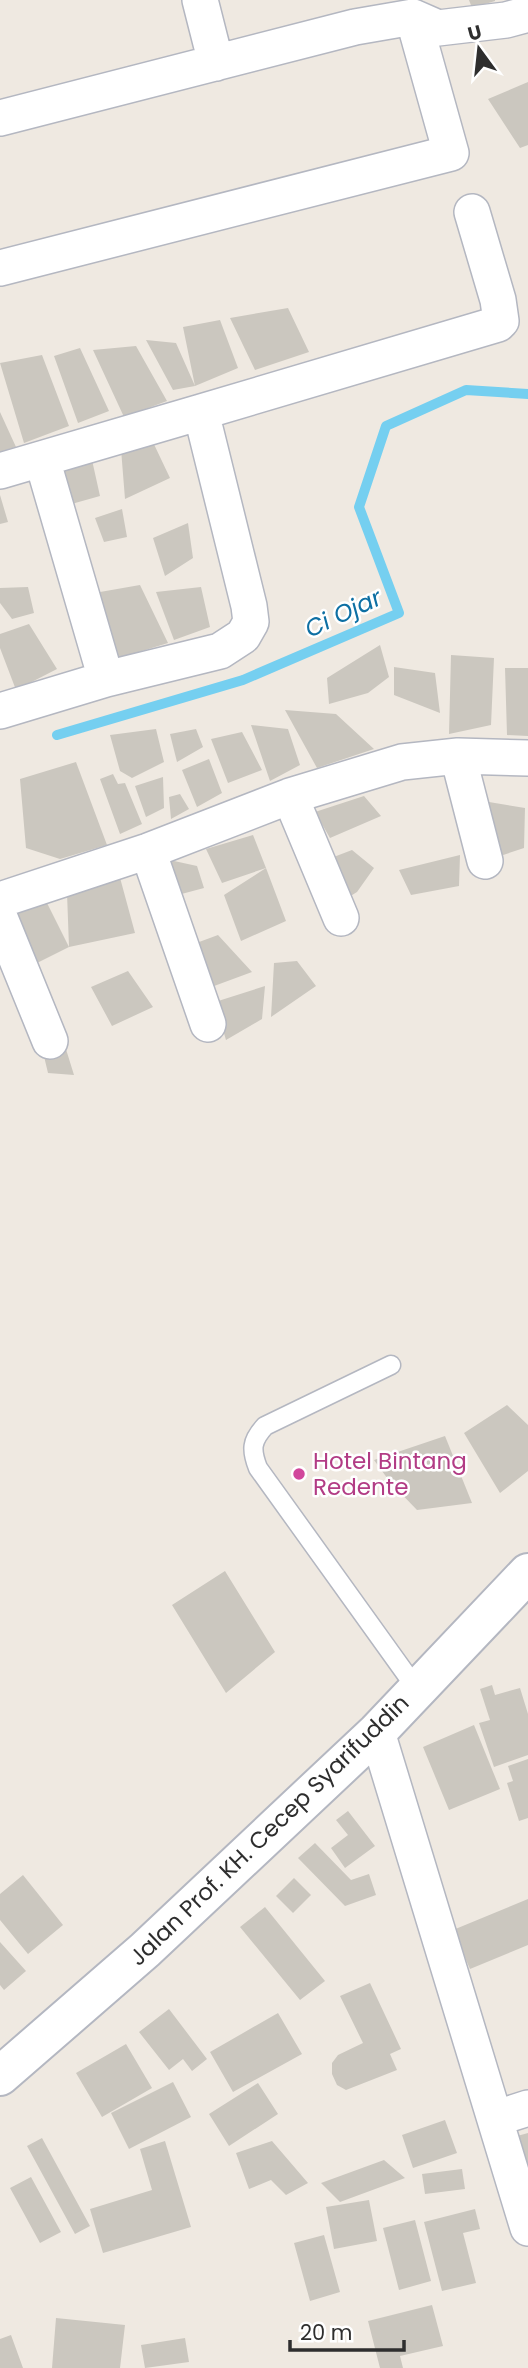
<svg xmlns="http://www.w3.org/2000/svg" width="528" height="2368" viewBox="0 0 528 2368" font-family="Poppins,sans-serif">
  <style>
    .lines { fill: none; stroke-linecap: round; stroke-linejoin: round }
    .stream { stroke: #75cff0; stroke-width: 10 }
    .building { fill: #cbc7bf }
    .lane-casing { stroke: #b4b7c1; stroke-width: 21 }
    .street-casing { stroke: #b4b7c1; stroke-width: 38 }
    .secondary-casing { stroke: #b4b7c1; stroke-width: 42 }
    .lane { stroke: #fff; stroke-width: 18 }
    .street { stroke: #fff; stroke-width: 35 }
    .secondary { stroke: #fff; stroke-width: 38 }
    .hotel-dot { fill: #d1479c; stroke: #fff; stroke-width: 2.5 }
    .labels { text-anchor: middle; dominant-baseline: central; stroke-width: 5; stroke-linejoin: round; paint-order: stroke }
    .hotel-label { font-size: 23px; fill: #b23c85; stroke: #fff; text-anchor: start }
    .street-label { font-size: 23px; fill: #2e2e2e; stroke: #fff }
    .water-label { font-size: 24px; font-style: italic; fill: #0d6fa3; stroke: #fff }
  </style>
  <rect width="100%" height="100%" fill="#efe9e1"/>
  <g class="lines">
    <!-- stream -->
    <path class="stream" d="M57 735 243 680 399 613 359 507 386 426 466 390 528 394"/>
  </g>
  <!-- building -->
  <path class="building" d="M469 0H495V1L472 8Z
    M528 82V145L520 148 488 99Z
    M288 308 309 352 255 370 230 318Z
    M220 320 238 368 195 386 183 327Z
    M146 340 176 343 195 386 173 390Z
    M136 346 167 401 124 417 93 350Z
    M80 348 109 411 78 423 54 356Z
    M42 355 69 426 24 443 0 363Z
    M0 412 16 447 0 452Z
    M151 438 170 478 125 499 121 449Z
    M92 460 100 496 68 505 57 471Z
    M0 495 8 522 0 524Z
    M122 509 127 537 104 542 95 518Z
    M188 523 193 558 165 576 153 538Z
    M140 585 168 643 116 659 100 592Z
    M28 587 34 613 12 619 0 603V588Z
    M201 587 210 627 174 640 156 592Z
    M29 624 57 669 16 690 0 648V634Z
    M380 645 389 677 368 693 329 704 327 678Z
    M451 655 494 658 491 725 449 734Z
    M394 667 435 673 440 713 394 695Z
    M505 668H528V736L507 735Z
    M285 710 336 714 374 749 317 768Z
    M251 725 288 729 300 765 270 781Z
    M156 729 164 762 132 778 120 771 110 735Z
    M196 729 203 747 177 762 170 734Z
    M242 732 262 770 228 783 211 739Z
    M209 759 222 793 197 807 182 770Z
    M76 762 107 845 60 859 26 848 20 779Z
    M113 774 118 784 125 783 142 824 120 834 100 779Z
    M163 777 164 808 146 817 135 786Z
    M180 794 189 809 171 819 169 797Z
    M364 796 381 816 330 838 315 812Z
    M489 802 525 808 524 848 485 861Z
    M253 835 266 868 222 883 206 849Z
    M352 850 374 868 357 892 344 900 318 863Z
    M460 855 459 886 411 895 399 870Z
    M165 859 197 866 204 888 174 896Z
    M266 868 286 921 241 941 224 895Z
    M119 874 135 933 69 947 29 967 9 907 45 899 69 947 67 893Z
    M218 935 252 972 206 989 191 945Z
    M297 961 316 986 271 1017 274 963Z
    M128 971 153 1007 112 1026 91 987Z
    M265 986 262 1019 226 1040 215 1002Z
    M65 1046 74 1075 48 1073 42 1048Z
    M507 1405 528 1425V1471L500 1493 464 1433Z
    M445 1436 472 1503 417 1510 390 1482 374 1460Z
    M225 1571 275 1652 226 1693 172 1605Z
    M492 1685 495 1695 520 1688 528 1714V1755L494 1767 479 1723 490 1720 480 1689Z
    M474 1725 500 1789 449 1810 423 1747Z
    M528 1759V1818L519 1821 507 1783 513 1781 508 1766Z
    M348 1811 375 1846 345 1868 331 1848 348 1835 336 1820Z
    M315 1843 351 1880 369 1874 376 1895 345 1906 298 1858Z
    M23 1875 63 1925 28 1954 0 1920V1894Z
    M294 1878 311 1895 293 1913 276 1896Z
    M528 1899V1945L470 1969 453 1930Z
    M265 1907 325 1981 300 2000 240 1927Z
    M0 1942 26 1971 4 1990 0 1985Z
    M370 1983 401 2049 390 2054 397 2070 346 2090 337 2085 332 2074V2063L338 2055 363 2043 340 1996Z
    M169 2009 207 2059 192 2071 183 2059 169 2070 139 2032Z
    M278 2013 302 2054 233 2092 210 2052Z
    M126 2044 152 2088 102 2117 76 2073Z
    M173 2082 191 2117 129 2149 111 2113Z
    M258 2083 278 2114 229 2146 209 2114Z
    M445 2120 457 2153 413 2168 402 2135Z
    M528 2133V2177L510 2138Z
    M42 2138 90 2226 75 2234 27 2146Z
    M165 2141 191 2227 103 2253 90 2209 152 2190 140 2149Z
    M272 2141 308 2183 286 2195 271 2180 249 2189 236 2153Z
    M384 2160 405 2178 340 2202 321 2183Z
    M462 2169 465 2189 425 2194 422 2174Z
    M31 2177 61 2232 40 2243 10 2188Z
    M369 2200 377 2241 334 2249 326 2207Z
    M475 2209 480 2229 463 2233 476 2283 442 2291 424 2222Z
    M415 2220 431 2281 399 2290 383 2228Z
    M324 2235 340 2292 310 2301 294 2243Z
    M432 2305 443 2346 400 2356 403 2368H380L368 2321Z
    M56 2318 125 2325 120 2368H52Z
    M11 2335 23 2368H0V2339Z
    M185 2338 189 2362 145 2368 141 2345Z"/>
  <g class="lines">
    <defs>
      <path id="lane" d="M391 1365 265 1426C251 1441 251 1450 258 1468L416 1688"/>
      <path id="street" d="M200 0 216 63
        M0 118 355 27 413 17 438 28 506 20 528 14
        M0 268 451 153 413 17
        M42 459 106 679
        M0 471 201 412
        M0 711 106 679 220 651 243 636 251 622 249 606 201 412 498 324 501 321 498 300 472 212
        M458 756 485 861
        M290 796 341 918
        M148 851 208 1024
        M0 900 148 851 290 796 402 762 458 756 528 758
        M0 918 50 1041
        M377 1732 528 2228
        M497 2118 528 2108"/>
      <path id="secondary" d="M0 2076 145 1950 377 1732 528 1573"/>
    </defs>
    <!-- lane casing -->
    <use href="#lane" class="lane-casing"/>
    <!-- street casing -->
    <use href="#street" class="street-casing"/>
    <!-- secondary casing -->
    <use href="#secondary" class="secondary-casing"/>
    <!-- lane -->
    <use href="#lane" class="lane"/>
    <!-- street -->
    <use href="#street" class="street"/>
    <!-- secondary -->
    <use href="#secondary" class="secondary"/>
  </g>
  <!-- markers -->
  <circle class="hotel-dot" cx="299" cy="1474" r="7"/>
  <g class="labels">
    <!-- hotel labels -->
    <g class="hotel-label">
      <text x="313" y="1461">Hotel Bintang<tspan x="313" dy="26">Redente</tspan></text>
    </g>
    <!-- street labels -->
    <g class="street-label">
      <text transform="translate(269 1830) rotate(-44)">Jalan Prof. KH. Cecep Syarifuddin</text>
    </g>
    <!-- water labels -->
    <g class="water-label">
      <text transform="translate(343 613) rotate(-25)">Ci Ojar</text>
    </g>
  </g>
  <!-- north arrow -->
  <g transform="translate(479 49) rotate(345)" stroke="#ffffff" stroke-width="5" paint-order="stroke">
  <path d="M0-5L12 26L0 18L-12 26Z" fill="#2e2e2e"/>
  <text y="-10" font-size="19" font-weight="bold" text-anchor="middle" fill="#2e2e2e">U</text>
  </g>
  <!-- scale -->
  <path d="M290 2340v10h114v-10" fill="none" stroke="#2e2e2e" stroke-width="3.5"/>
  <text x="300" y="2340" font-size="21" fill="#2e2e2e" stroke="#ffffff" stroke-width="5" paint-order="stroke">20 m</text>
</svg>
